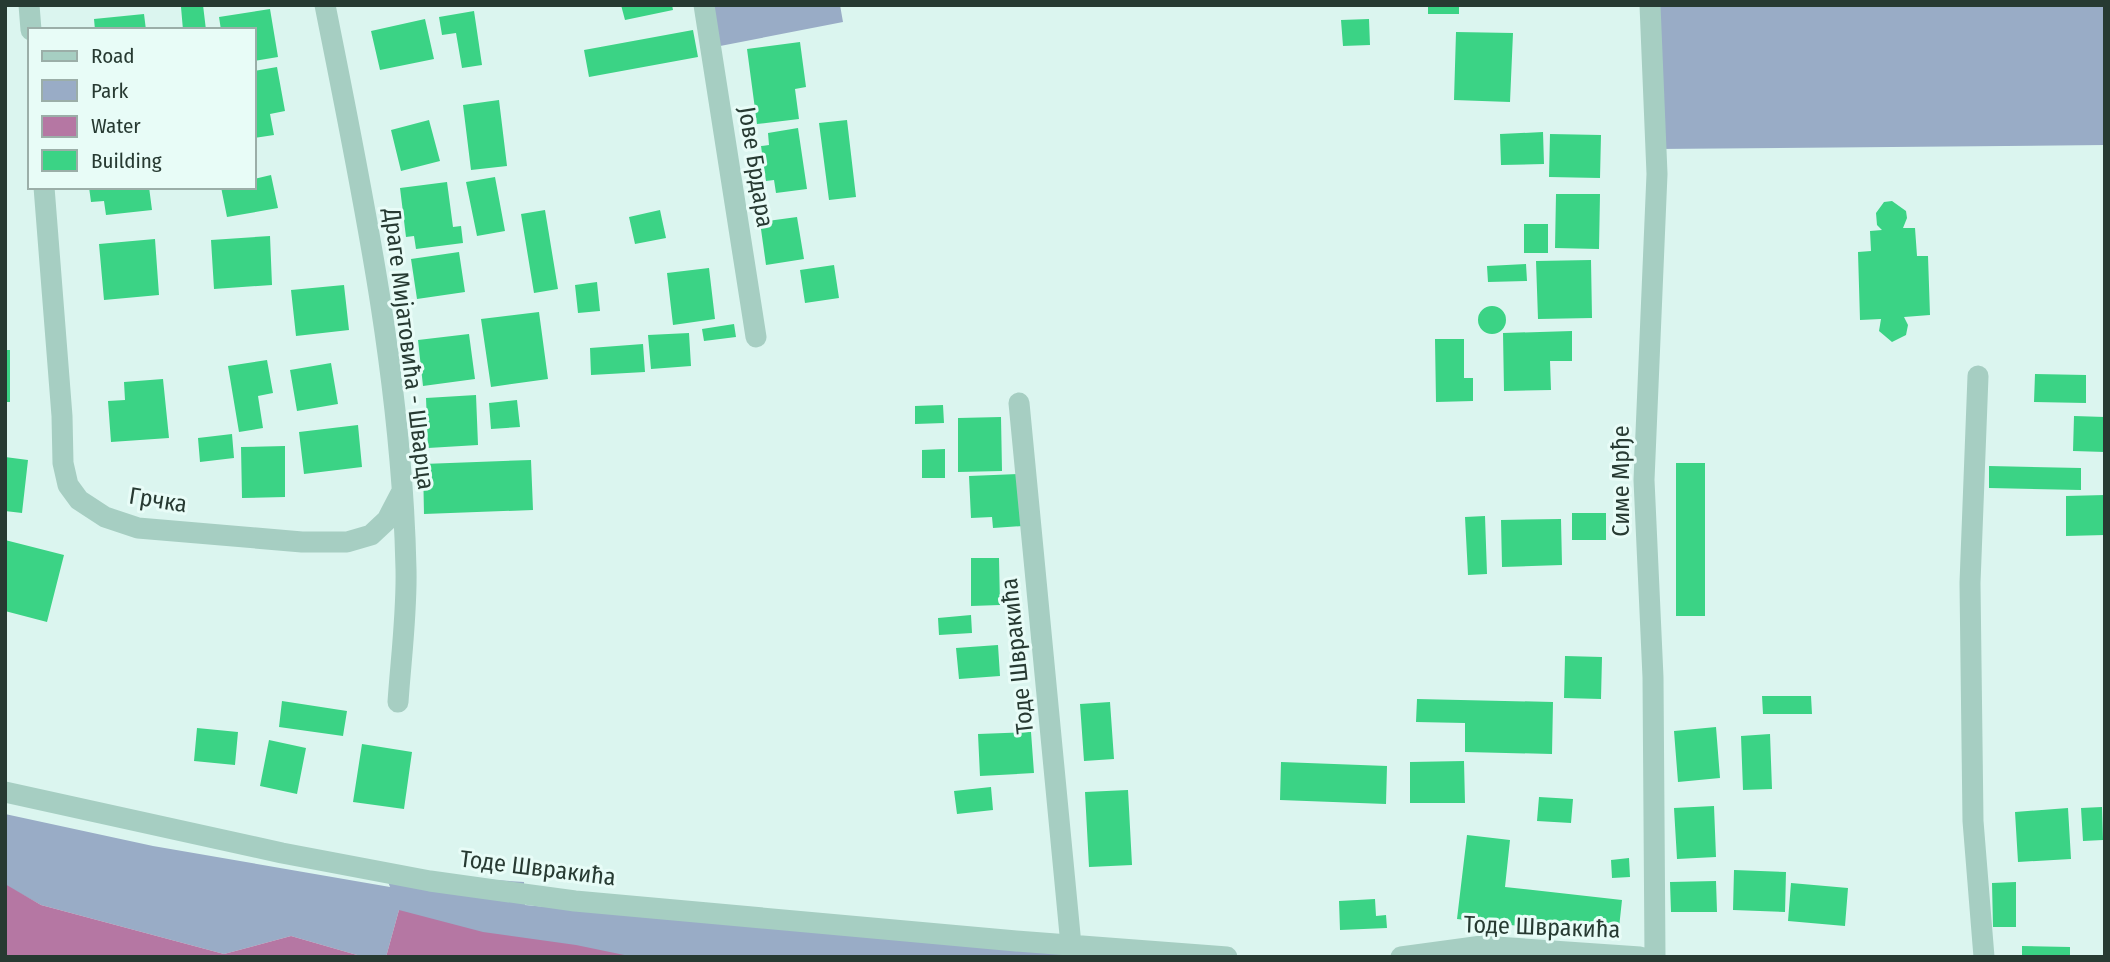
<svg xmlns="http://www.w3.org/2000/svg" width="2110" height="962" viewBox="0 0 2110 962" font-family="'Fira Sans Condensed',sans-serif">
  <style>
    .green { fill: #99acc6 }
    .water { fill: #b577a3 }
    .building { fill: #3bd385 }
    .lines { fill: none; stroke-linecap: round; stroke-linejoin: round }
    .street { stroke: #a6cec2; stroke-width: 21 }
    .labels { text-anchor: middle; dominant-baseline: central; stroke-width: 6; stroke-linejoin: round; paint-order: stroke }
    .street-label { font-size: 24px; fill: #273a32; stroke: #e8fcf7 }
  </style>
  <rect width="100%" height="100%" fill="#dbf5ef"/>
  <!-- green -->
  <path class="green" d="M708 5H840L843 22 715 47Z
    M1655 5H2105V145L1657 149Z
    M5 814 153 846 390 887 383 868 424 875 524 882 525 905 1102 957H581L411 939 399 910 386 957H364L291 936 224 954 41 905 5 885Z"/>
  <!-- water -->
  <path class="water" d="M5 884 41 905 224 954 291 936 364 957H5Z
    M399 910 483 932 576 945 634 957H386Z"/>
  <!-- building -->
  <path class="building" d="M203 5 206 30H183L181 7Z
    M621 5H672L673 10 625 20Z
    M1428 5H1459V14H1428Z
    M270 9 278 57 254 61V30H221L219 17Z
    M474 11 482 65 462 68 456 33 442 35 439 17Z
    M144 14 146 30H95L94 19Z
    M425 19 434 59 380 70 371 31Z
    M1369 19 1370 45 1343 46 1341 20Z
    M693 30 698 57 589 77 584 50Z
    M1456 32 1513 33 1510 102 1454 100Z
    M800 42 806 87 795 89 799 119 757 124 747 49Z
    M277 67 285 111 270 114 274 135 254 138V71Z
    M499 100 507 166 471 170 463 105Z
    M429 120 440 161 401 171 391 130Z
    M847 120 856 197 829 200 819 123Z
    M798 128 807 189 776 193 774 180 766 181 761 146 769 145 768 133Z
    M1543 132 1544 164 1501 165 1500 134Z
    M1550 134 1601 135 1600 178 1549 177Z
    M271 175 278 208 227 217 221 187H254V179Z
    M495 177 505 231 477 236 466 182Z
    M447 182 453 227 461 226 463 243 416 249 414 236 406 237 400 188Z
    M89 187H149L152 210 106 215 104 201 91 202Z
    M1556 194H1600L1599 249 1555 248Z
    M1892 201 1906 211 1907 218 1903 228H1915L1917 256H1928L1930 315 1904 317 1908 325 1906 335 1892 342 1879 331 1881 319 1860 320 1858 252 1871 251 1870 231 1882 230 1877 225 1876 213 1884 202Z
    M545 210 558 289 534 293 521 214Z
    M660 210 666 238 635 244 629 217Z
    M797 217 804 259 766 265 760 222Z
    M1524 224H1548V253H1524Z
    M270 236 272 285 214 289 211 240Z
    M155 239 159 295 104 300 99 244Z
    M459 252 465 292 417 299 411 259Z
    M1591 260 1592 318 1538 319 1536 261Z
    M1526 264 1527 281 1488 282 1487 266Z
    M834 265 839 298 805 303 800 270Z
    M709 268 715 319 673 325 667 273Z
    M597 282 600 311 578 313 575 285Z
    M344 285 349 330 296 336 291 290Z
    M1478 320a14 14 0 1 1 28 0a14 14 0 1 1-28 0Z
    M539 312 548 379 491 387 481 319Z
    M734 324 736 337 704 341 702 329Z
    M1572 331V361H1550L1551 390 1504 391 1503 333Z
    M689 333 691 366 651 369 648 335Z
    M469 334 475 379 423 386 418 340Z
    M1435 339H1464V378H1473V401L1436 402Z
    M643 344 645 372 591 375 590 348Z
    M5 350H10V402H5Z
    M267 360 273 393 258 396 263 428 239 432 228 366Z
    M331 363 338 404 297 411 290 370Z
    M2035 374 2086 375V403L2034 402Z
    M163 379 169 438 111 442 108 401 125 400 124 382Z
    M476 395 478 445 428 448 426 398Z
    M517 400 520 427 491 429 489 403Z
    M943 405 944 423 915 424V406Z
    M2074 416 2105 417V452L2073 451Z
    M1001 417 1002 471 958 472V418Z
    M358 425 362 467 304 474 299 432Z
    M232 434 234 458 200 462 198 438Z
    M285 446V497L242 498 241 447Z
    M945 449V478H922V450Z
    M5 457 28 460 22 513 5 511Z
    M531 460 533 510 424 514 423 464Z
    M1676 463H1705V616H1676Z
    M1989 466 2081 468V490L1989 488Z
    M1021 474 1023 526 993 528 992 517 971 518 969 476Z
    M2105 495V535L2066 536V496Z
    M1572 513H1606V540H1572Z
    M1485 516 1487 574 1468 575 1465 517Z
    M1561 519 1562 565 1502 567 1501 520Z
    M5 540 64 555 47 622 5 611Z
    M971 558H999L1000 605 971 606Z
    M971 615 972 633 939 635 938 618Z
    M998 645 1000 676 959 679 956 648Z
    M1565 656 1602 657 1601 699 1564 698Z
    M1762 696H1811L1812 714H1763Z
    M1417 699 1553 702 1552 754 1465 752V723L1416 722Z
    M282 701 347 711 343 736 279 727Z
    M1110 702 1114 759 1084 761 1080 704Z
    M1716 727 1720 778 1678 782 1674 731Z
    M197 728 238 732 235 765 194 761Z
    M1031 732 1034 773 980 776 978 734Z
    M1770 734 1772 789 1743 790 1741 736Z
    M269 740 306 748 297 794 260 786Z
    M362 744 412 752 404 809 353 802Z
    M1464 761 1465 803H1410V762Z
    M1281 762 1387 766 1386 804 1280 800Z
    M991 787 993 810 957 814 954 791Z
    M1128 790 1132 865 1089 867 1085 792Z
    M1539 797 1573 799 1571 823 1537 821Z
    M1714 806 1716 857 1677 859 1674 808Z
    M2102 807 2103 840 2083 841 2081 808Z
    M2068 808 2071 859 2018 862 2015 812Z
    M1467 835 1510 840 1505 887 1622 900 1618 937 1457 919Z
    M1629 858 1630 877 1612 878 1611 860Z
    M1734 870 1786 872 1785 912 1733 910Z
    M1716 881 1717 912H1671L1670 882Z
    M2016 882V927H1993L1992 883Z
    M1791 883 1848 888 1845 926 1788 921Z
    M1375 899 1376 916 1386 915 1387 928 1340 930 1339 901Z
    M2022 946 2070 947V957H2022Z"/>
  <g class="lines">
    <!-- street -->
    <path class="street" d="M29 5 31 30
      M325 5C362 191 402 379 406 569 407 613 401 658 398 702
      M704 5 756 337
      M1650 5 1657 174 1644 480 1653 677 1655 957
      M44 187 62 416 63 463 68 485 79 500 105 517 138 528 302 542H347L371 535 387 520 401 493
      M1978 376 1970 583 1973 821 1984 957
      M1019 403 1071 945
      M5 792 282 853 430 881 575 901 1016 941 1227 957
      M1401 957 1482 946 1640 957"/>
  </g>
  <g class="labels">
    <!-- street labels -->
    <g class="street-label">
      <text transform="translate(756 167) rotate(81)">Јове Брдара</text>
      <text transform="translate(409 349) rotate(83)">Драге Мијатовића - Шварца</text>
      <text transform="translate(1621 481) rotate(-90)">Симе Мрђе</text>
      <text transform="translate(158 500) rotate(9)">Грчка</text>
      <text transform="translate(1017 656) rotate(-96)">Тоде Швракића</text>
      <text transform="translate(538 868) rotate(7)">Тоде Швракића</text>
      <text transform="translate(1542 927) rotate(2)">Тоде Швракића</text>
    </g>
  </g>
  <!-- border -->
  <rect width="2110" height="962" fill="none" stroke="#273a32" stroke-width="14"/>
  <!-- legend -->
  <rect x="28" y="28" width="228" height="161" fill="#e8fcf7" stroke="#9baea8" stroke-width="2"/>
  <rect x="42" y="51" width="35" height="10" fill="#a6cec2" stroke="#9baea8" stroke-width="2"/>
  <text x="91" y="63" font-size="21" fill="#273a32">Road</text>
  <rect x="42" y="80" width="35" height="21" fill="#99acc6" stroke="#9baea8" stroke-width="2"/>
  <text x="91" y="98" font-size="21" fill="#273a32">Park</text>
  <rect x="42" y="116" width="35" height="21" fill="#b577a3" stroke="#9baea8" stroke-width="2"/>
  <text x="91" y="133" font-size="21" fill="#273a32">Water</text>
  <rect x="42" y="150" width="35" height="21" fill="#3bd385" stroke="#9baea8" stroke-width="2"/>
  <text x="91" y="168" font-size="21" fill="#273a32">Building</text>
</svg>
